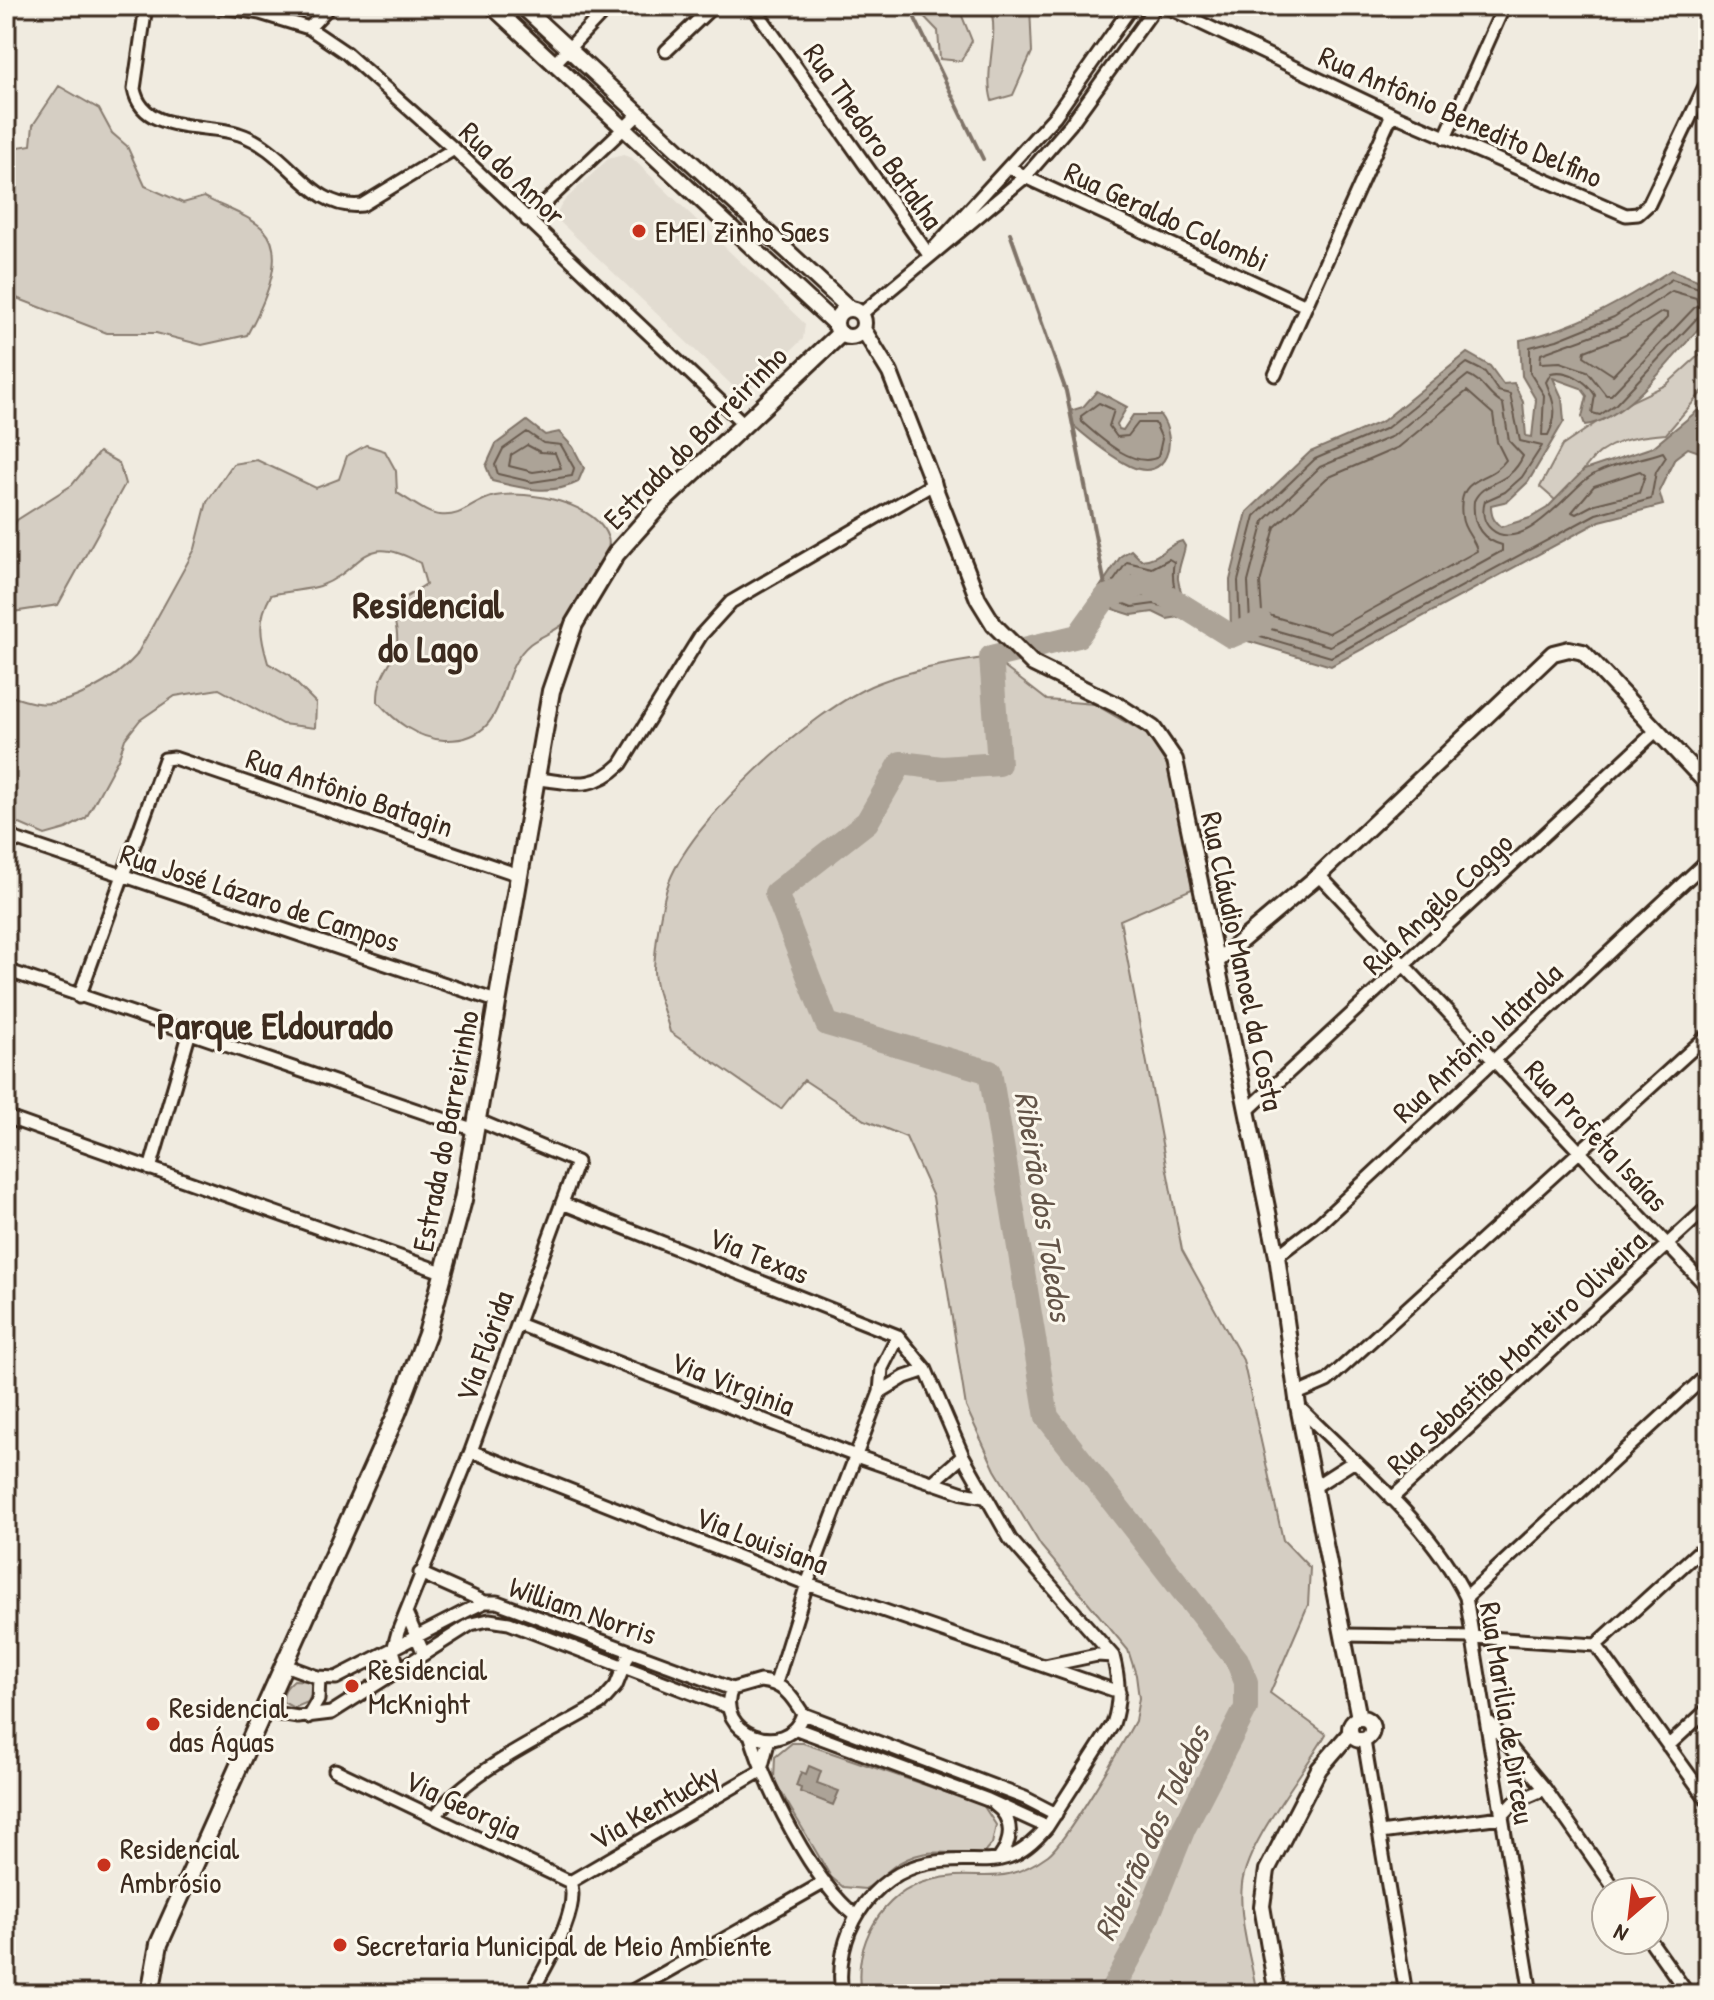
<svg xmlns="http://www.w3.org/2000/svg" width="1714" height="2000" viewBox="0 0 1714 2000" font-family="'Patrick Hand',sans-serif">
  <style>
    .built { fill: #e2dcd1 }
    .green { fill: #d5cec3; stroke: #887c70; stroke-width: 2 }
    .water { fill: #aca397; stroke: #7f7367; stroke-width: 2 }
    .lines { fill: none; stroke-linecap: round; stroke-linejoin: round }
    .shore { stroke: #685a4e; stroke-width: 2 }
    .stream { stroke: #7f7367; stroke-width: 4 }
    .river { stroke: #aca397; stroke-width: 24 }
    .minor-casing { stroke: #3b2a1e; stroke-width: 17 }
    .tertiary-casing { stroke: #3b2a1e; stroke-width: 20 }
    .secondary-casing { stroke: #3b2a1e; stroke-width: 22 }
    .minor { stroke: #fbf7ec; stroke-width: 11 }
    .tertiary { stroke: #fbf7ec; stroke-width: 14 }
    .secondary { stroke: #fbf7ec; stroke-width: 16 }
    .poi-dot { fill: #c8321e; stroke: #fbf7ec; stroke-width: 3 }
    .labels { text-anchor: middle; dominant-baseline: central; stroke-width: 6; stroke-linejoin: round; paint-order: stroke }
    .street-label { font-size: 30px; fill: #3b2a1e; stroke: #fbf7ec }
    .poi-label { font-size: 30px; fill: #3b2a1e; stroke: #fbf7ec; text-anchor: start }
    .water-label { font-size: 32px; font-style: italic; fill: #635448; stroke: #fbf7ec }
    .district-label { font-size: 38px; font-weight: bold; fill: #3b2a1e; stroke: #fbf7ec }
  </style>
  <rect width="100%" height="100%" fill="#f0ebe0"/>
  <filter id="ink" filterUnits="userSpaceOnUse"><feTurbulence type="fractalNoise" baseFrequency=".0125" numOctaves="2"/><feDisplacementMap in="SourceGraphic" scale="16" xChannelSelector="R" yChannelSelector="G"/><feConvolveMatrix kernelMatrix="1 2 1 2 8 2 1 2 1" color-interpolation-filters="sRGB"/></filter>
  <g filter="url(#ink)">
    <!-- built -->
    <path class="built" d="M623 155 632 158 805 324 803 339 749 390 735 388 559 221 557 212 565 200 608 159Z"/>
    <!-- green -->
    <path class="green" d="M914 6H958L972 41 961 61 940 59 938 31Z
      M990 6H1030L1032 52 1013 95 992 101C983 69 1000 38 990 6Z
      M59 86 99 109 112 133 127 146 145 186 183 203 204 197C222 207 251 216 264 230 289 256 260 311 247 335L202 345 156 333H107L6 294V149L31 145 33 125Z
      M1708 347V385L1666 434C1635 436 1604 441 1585 468 1575 483 1571 490 1555 500L1540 487 1562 446 1619 407 1666 385Z
      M366 445 385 451 396 471 397 493C410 500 426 514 440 515 463 518 474 500 495 496 528 490 596 502 608 538 614 555 582 604 570 618 560 630 542 635 530 644 493 674 513 742 444 740 416 738 396 722 378 702 377 660 407 664 394 619L405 598 426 584 420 563C361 530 365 569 320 586 309 590 285 591 271 595 257 620 260 636 268 663L288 675 316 703 315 728 282 724 219 689 175 696 140 720 125 739 119 757 86 818 66 829 45 835 6 818V695C16 697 26 702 37 703 68 708 116 679 136 656L195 549 207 502 233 464 257 460 316 488 339 479 347 456Z
      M99 452 119 463 125 484 58 605 6 613V540L17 520 72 485Z
      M991 657 1047 700 1094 704 1148 735 1170 770 1192 889 1120 920 1182 1250 1243 1360 1283 1540 1310 1568 1308 1605 1270 1693 1326 1734C1304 1773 1248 1840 1242 1884 1238 1919 1251 1959 1257 1994H861C852 1945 881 1893 931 1880 979 1867 998 1891 1048 1855 1066 1842 1122 1745 1135 1721L1139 1698 1136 1675 1128 1650 1041 1546 995 1470 966 1407 933 1197 906 1137 865 1120 804 1080 781 1109 670 1032C665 1012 653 986 654 967 656 942 660 912 667 888 687 822 814 708 878 683 914 669 953 662 991 657Z
      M294 1680 309 1681 314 1688 308 1702 294 1708 283 1702C282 1692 286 1687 294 1680Z
      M792 1743H803L983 1805 996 1825 992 1844 983 1854C951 1856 932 1845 901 1862 887 1869 878 1883 865 1889L843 1887 831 1877 774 1780 775 1757Z"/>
    <!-- water -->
    <path class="water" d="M1671 270 1708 284V318C1678 350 1628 421 1585 425L1582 417 1587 396 1581 388 1553 378 1562 398 1564 421 1528 482 1508 501 1491 505C1491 515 1493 521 1501 527L1530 518 1547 508 1584 470 1653 447 1708 402V455L1688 448 1675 458 1659 491 1663 505 1600 521 1331 666 1231 636 1230 580 1247 512 1310 452 1383 421 1467 353 1490 366 1503 384 1514 383 1523 402 1526 436 1532 437 1536 400 1522 376 1520 340C1577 328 1623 301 1671 270Z
      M1097 391 1127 407 1117 424 1119 429 1123 430 1133 415H1160C1179 440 1167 483 1130 466 1110 456 1090 440 1074 426L1070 411 1083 407Z
      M527 421 545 435 559 432 573 447 584 468 578 482C551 496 520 488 492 481L486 466 496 444Z
      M1182 541 1185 546C1184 555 1177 570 1178 579 1180 595 1189 601 1179 617L1167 619 1153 612 1132 615 1100 605 1096 593 1121 556 1131 550 1141 560C1159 560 1166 545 1182 541Z
      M809 1766 821 1771 817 1783 839 1791 833 1805 800 1792 801 1788 796 1786 801 1772 806 1774Z"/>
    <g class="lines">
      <!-- shore -->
      <path class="shore" d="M1672 291 1696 298 1698 304 1611 395H1606L1587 371 1560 362 1540 363 1541 354 1618 326Z
        M1708 291 1672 279 1614 317 1557 340 1530 347V373L1544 395 1542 435H1548C1559 414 1554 402 1546 382L1551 373C1567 369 1586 380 1595 395L1592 413 1600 415 1616 404 1699 316 1708 313
        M1662 312 1667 313V318L1613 375 1584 356 1585 351 1626 335Z
        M1467 363 1485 372 1498 391 1510 394 1520 441 1542 446 1522 477 1505 492 1485 501C1482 511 1483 522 1491 529 1521 556 1568 492 1588 478 1607 464 1641 460 1663 452L1666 457 1656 472 1651 499 1596 514 1331 657 1240 630 1238 581 1255 516 1315 459 1387 428Z
        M1468 375C1483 380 1488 397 1503 404L1509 441 1523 456C1509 487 1484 479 1474 501 1472 523 1480 539 1502 545V551L1330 646 1250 623 1248 582 1264 521 1320 467 1393 436Z
        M1467 391 1493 414 1497 442 1506 460C1489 484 1456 474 1462 517 1463 531 1476 540 1477 551L1329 633 1262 613 1260 583 1275 527 1327 478 1399 447Z
        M1099 403 1114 410 1109 426 1117 437 1128 436 1138 423H1155L1162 439 1158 457C1135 470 1100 438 1082 422L1081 416Z
        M527 432 543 443 561 445 574 468 572 476 532 482 498 474 495 465 503 449Z
        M527 445 540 452 555 453 561 468 533 472 509 466 511 455Z
        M1640 471 1645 475 1639 493 1595 504 1576 514 1572 512 1594 486Z
        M1169 559 1174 562C1169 583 1180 594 1174 609L1154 604 1132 607 1106 597V592L1127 562 1152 568Z
        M1132 576 1158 578 1163 593 1134 597 1123 593 1122 588Z"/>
      <!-- stream -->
      <path class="stream" d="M909 6 983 159
        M1010 233 1066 391 1105 585"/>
      <!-- river -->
      <path class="river" d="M1110 1994 1137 1944 1184 1828 1246 1708V1682L1237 1660 1047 1417 990 1072 827 1024 776 893 867 822 901 763 942 768 999 764 991 657 1078 636 1106 597 1146 583 1231 636 1261 623"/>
      <defs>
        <path id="minor" d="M146 6 134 89C143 135 204 122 239 134 290 150 309 211 362 205L454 149
          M218 6 260 13 309 28 346 53 454 149 745 425
          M753 6 929 255
          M1165 6 1392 114 1626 215 1638 214 1649 204 1708 80
          M1699 6 1708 10
          M309 28 330 6
          M666 51 713 6
          M554 64 605 10
          M1445 138 1504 6
          M1010 167 1025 177 1306 306
          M527 220 638 115
          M934 248 1055 116 1132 6
          M861 314 1025 177 1070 125 1156 6
          M1275 375 1392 114
          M538 779C574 783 593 791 621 764L701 635 731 602 935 483
          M6 836 499 1002
          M1319 875 1708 1288
          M6 970 475 1130
          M79 997 165 759 174 758 519 875
          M1248 1110 1657 730
          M6 1117 445 1273
          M150 1169 189 1035
          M562 1203 898 1336 926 1370 963 1456 1010 1539 1113 1656C1119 1679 1121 1700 1113 1724L1047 1827C1005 1878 981 1853 929 1863 869 1874 833 1937 842 1994
          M1277 1256 1320 1223 1708 860
          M518 1324 856 1456 963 1493 984 1497
          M880 1392 905 1377 926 1370
          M1297 1394 1327 1381 1708 1035
          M1299 1407C1356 1465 1430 1523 1466 1597L1531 1994
          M471 1451 807 1584 1119 1692
          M932 1483 963 1456
          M1314 1487 1353 1462
          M1391 1499 1708 1207
          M420 1573 485 1602
          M1466 1597 1708 1374
          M407 1615 424 1654
          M1344 1635 1473 1637 1596 1645 1708 1801
          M1596 1645 1708 1543
          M282 1664 317 1677 336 1678 470 1609 485 1602H497L732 1689
          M1045 1666 1097 1655 1113 1656
          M399 1670 393 1650 398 1632 471 1451 577 1162 477 1120
          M760 1681C783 1683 791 1695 803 1714 786 1763 712 1731 732 1689Z
          M776 1683 807 1584 880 1392 882 1368 898 1336
          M261 1711 298 1717 331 1713 471 1624 489 1620 509 1623 726 1706
          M803 1714 1025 1798 1056 1814
          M308 1717 318 1700 319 1677
          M1490 1723 1545 1789 1617 1892
          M797 1729 988 1800 1047 1827
          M750 1734C766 1788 812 1881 856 1916
          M1364 1741 1406 1994
          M1668 1746 1708 1709
          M335 1770 570 1882
          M761 1770 769 1739
          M995 1805C1015 1819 1012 1842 999 1859
          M435 1817C464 1772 552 1733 600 1704L616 1686 630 1651
          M1380 1833 1501 1817 1515 1802 1545 1789
          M570 1882 761 1771
          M1650 1940 1688 1994
          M531 1994C545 1966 581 1911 570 1882
          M627 1994 825 1882"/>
        <path id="tertiary" d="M492 6 836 325
          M522 6 850 309
          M836 323a14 14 0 1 1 28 0a14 14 0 1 1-28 0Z
          M863 329 890 373 978 599 994 625 1033 664 1121 707 1153 728 1175 760 1277 1256 1298 1406 1359 1718
          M1216 962 1319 875 1553 653 1569 649 1583 652 1708 785
          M1350 1729a11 11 0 1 1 22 0a11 11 0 1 1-22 0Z
          M1277 1994 1262 1906 1267 1870 1319 1769 1350 1733"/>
        <path id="secondary" d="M150 1994 159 1944 397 1413 427 1334 463 1200 551 691 574 624 616 554 664 500 840 334"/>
      </defs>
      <!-- minor casing -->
      <use href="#minor" class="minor-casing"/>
      <!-- tertiary casing -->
      <use href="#tertiary" class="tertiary-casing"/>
      <!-- secondary casing -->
      <use href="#secondary" class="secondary-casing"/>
      <!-- minor -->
      <use href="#minor" class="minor"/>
      <!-- tertiary -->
      <use href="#tertiary" class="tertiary"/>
      <!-- secondary -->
      <use href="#secondary" class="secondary"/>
    </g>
  </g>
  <!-- markers -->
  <g class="poi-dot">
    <circle cx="639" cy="231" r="8"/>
    <circle cx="352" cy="1686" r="8"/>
    <circle cx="153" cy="1724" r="8"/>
    <circle cx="104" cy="1865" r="8"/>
    <circle cx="340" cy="1945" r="8"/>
  </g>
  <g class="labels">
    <!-- street labels -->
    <g class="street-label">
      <text transform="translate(1461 116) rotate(24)">Rua Antônio Benedito Delfino</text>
      <text transform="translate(874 136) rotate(55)">Rua Thedoro Batalha</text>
      <text transform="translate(513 173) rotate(44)">Rua do Amor</text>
      <text transform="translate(1167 216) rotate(25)">Rua Geraldo Colombi</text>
      <text transform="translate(695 437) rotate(-45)">Estrada do Barreirinho</text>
      <text transform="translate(350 792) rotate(19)">Rua Antônio Batagin</text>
      <text transform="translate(260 897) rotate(18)">Rua José Lázaro de Campos</text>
      <text transform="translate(1437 903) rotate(-43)">Rua Angêlo Coggo</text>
      <text transform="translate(1243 961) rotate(78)">Rua Cláudio Manoel da Costa</text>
      <text transform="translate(1477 1042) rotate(-43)">Rua Antônio Iatarola</text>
      <text transform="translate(445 1131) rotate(-79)">Estrada do Barreirinho</text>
      <text transform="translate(1597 1135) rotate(47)">Rua Profeta Isaías</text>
      <text transform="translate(759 1255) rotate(22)">Via Texas</text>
      <text transform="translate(484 1346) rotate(-70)">Via Flórida</text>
      <text transform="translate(1516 1352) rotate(-43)">Rua Sebastião Monteiro Oliveira</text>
      <text transform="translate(733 1383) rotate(21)">Via Virginia</text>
      <text transform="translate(762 1540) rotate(21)">Via Louisiana</text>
      <text transform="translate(583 1610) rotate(19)">William Norris</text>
      <text transform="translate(1508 1713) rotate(81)">Rua Marilia de Dirceu</text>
      <text transform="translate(463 1804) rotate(25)">Via Georgia</text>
      <text transform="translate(654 1806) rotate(-30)">Via Kentucky</text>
    </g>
    <!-- poi labels -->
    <g class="poi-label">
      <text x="655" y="231">EMEI Zinho Saes</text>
      <text x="368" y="1669">Residencial<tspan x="368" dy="34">McKnight</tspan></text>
      <text x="169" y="1707">Residencial<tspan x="169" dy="34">das Águas</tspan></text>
      <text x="120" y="1848">Residencial<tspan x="120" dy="34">Ambrósio</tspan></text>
      <text x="356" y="1945">Secretaria Municipal de Meio Ambiente</text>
    </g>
    <!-- water labels -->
    <g class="water-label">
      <text transform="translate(1044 1206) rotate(81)">Ribeirão dos Toledos</text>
      <text transform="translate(1151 1833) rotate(-65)">Ribeirão dos Toledos</text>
    </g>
    <!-- district labels -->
    <g class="district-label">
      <text x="428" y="604">Residencial<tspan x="428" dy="44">do Lago</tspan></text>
      <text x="275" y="1025">Parque Eldourado</text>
    </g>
  </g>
  <!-- margin -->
  <rect width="1714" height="2000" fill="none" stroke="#fbf7ec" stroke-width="32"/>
  <rect x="16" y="16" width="1682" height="1968" fill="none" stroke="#3b2a1e" stroke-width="3" filter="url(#ink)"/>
  <!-- north arrow -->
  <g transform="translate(1630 1916) rotate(208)"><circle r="38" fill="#fbf7ec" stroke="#aea59a" stroke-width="2"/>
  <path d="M0-6L14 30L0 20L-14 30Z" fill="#c8321e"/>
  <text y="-12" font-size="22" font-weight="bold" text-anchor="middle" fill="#3b2a1e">N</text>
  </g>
</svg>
